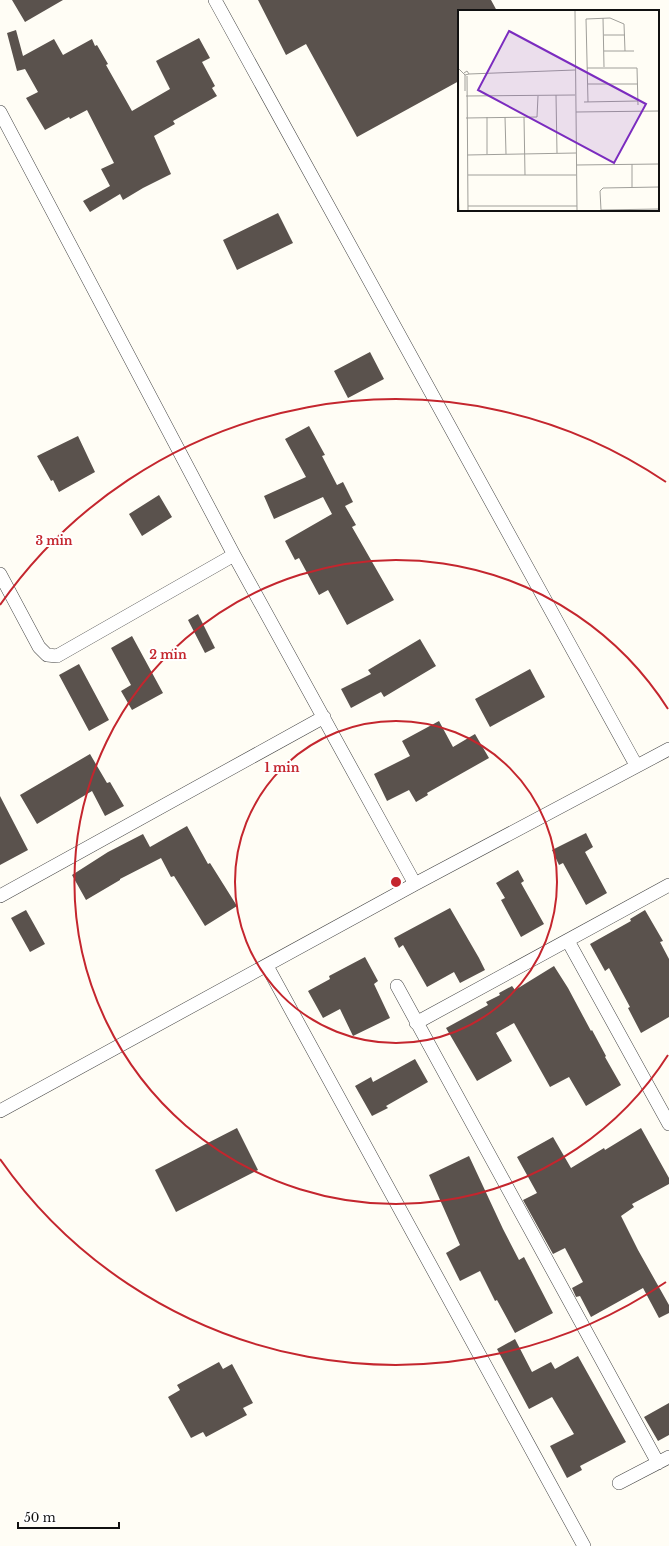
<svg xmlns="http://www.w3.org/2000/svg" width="669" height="1546" viewBox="0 0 669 1546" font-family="'Libre Baskerville',serif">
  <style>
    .building { fill: #5a524d }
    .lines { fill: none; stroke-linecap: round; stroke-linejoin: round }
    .minor-casing { stroke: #444; stroke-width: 14 }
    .minor { stroke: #fff; stroke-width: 13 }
    .ring { fill: none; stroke: #c4262e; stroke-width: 2 }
    .inset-road { fill: none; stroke: #a09f9a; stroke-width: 1 }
    .view { fill: #7b2cbf; fill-opacity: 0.15; stroke: #7b2cbf; stroke-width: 2 }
    .inset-edge { fill: none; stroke: #111; stroke-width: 2 }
    .centre { fill: #c4262e; stroke: #fff; stroke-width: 2 }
    .ring-label { font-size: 12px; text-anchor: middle; font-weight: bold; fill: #c4262e; stroke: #fff; stroke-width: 4; stroke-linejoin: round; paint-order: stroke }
  </style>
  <rect width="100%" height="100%" fill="#fffdf5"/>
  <!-- building -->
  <path class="building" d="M12 0H63L25 22Z
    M258 0H491L497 11H459V81L357 137 306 44 286 55Z
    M16 30 23 56 54 39 63 55 92 39 95 46 97 45 108 64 106 65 132 111 170 89 156 61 199 38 210 58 202 62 215 86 212 88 217 96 173 121 175 124 154 136 171 174 143 188 123 200 120 194 90 212 83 201 110 186 101 169 114 163 87 110 70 119 69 117 45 130 26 98 38 92 25 69 17 71 7 33Z
    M278 213 293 243 237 270 223 240Z
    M370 352 384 379 348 398 334 371Z
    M309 426 325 455 322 456 337 485 343 482 353 502 345 506 356 525 352 527 394 600 347 625 328 590 319 595 299 558 295 560 285 541 332 514 323 497 274 519 264 496 306 477 285 439Z
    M78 436 95 472 59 492 53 480 51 481 37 456Z
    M159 495 172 517 142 536 129 514Z
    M198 614 215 648 205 653 188 620Z
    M132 636 163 693 132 710 121 691 131 685 111 648Z
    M420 639 436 666 384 697 381 692 351 708 341 689 371 674 368 670Z
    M79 664 109 720 89 731 59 675Z
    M530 669 545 697 490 727 475 699Z
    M439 721 453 747 475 734 489 758 427 793 428 795 416 802 409 790 387 801 374 774 410 756 402 741Z
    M90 754 107 783 110 782 124 806 105 816 92 791 37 824 20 795Z
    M0 796 28 850 0 865Z
    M187 826 208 864 210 863 237 906 205 926 174 876 171 877 161 858 120 879V880L86 900 72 875 108 852 143 834 150 847Z
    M586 833 593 847 585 852 607 893 586 905 563 863 559 865 552 850Z
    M518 870 524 881 521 883 544 924 521 937 501 900 505 898 496 883Z
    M450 908 479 958 485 970 460 983 454 972 427 987 403 945 399 948 394 938Z
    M26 910 45 944 30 952 11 918Z
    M645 910 663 941 660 942 669 959V1017L641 1033 628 1008 630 1007 609 968 605 971 590 944 631 921 630 919Z
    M365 957 378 981 374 984 390 1018 353 1036 340 1009 323 1018 308 991 330 979 329 976Z
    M554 966 568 988 591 1031 592 1030 606 1056 605 1057 621 1085 586 1106 569 1077 550 1087 514 1023 496 1033 512 1061 477 1081 446 1028 488 1005 486 1002 500 995 499 993 512 986 515 990Z
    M415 1059 428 1082 386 1106 388 1108 372 1116 355 1086 371 1077 373 1082Z
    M237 1128 258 1170 176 1212 155 1170Z
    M641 1128 669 1178V1184L632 1204 634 1207 621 1216 638 1250 669 1305V1313L659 1318 643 1288 591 1317 580 1296 576 1297 572 1288 583 1282 565 1248 553 1254 523 1200 537 1193 517 1157 553 1137 571 1168 604 1148 605 1150Z
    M469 1156 503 1229 519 1260 524 1257 553 1313 515 1333 497 1300 495 1301 480 1271 460 1281 446 1253 460 1245 429 1175Z
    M515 1339 532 1372 551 1362 555 1369 578 1356 626 1442 580 1466 582 1470 567 1478 550 1446 574 1434 552 1397 529 1409 497 1349Z
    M219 1362 223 1369 232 1364 253 1403 243 1408 247 1415 206 1437 203 1432 191 1438 168 1397 180 1390 177 1385Z
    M669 1403V1435L658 1441 644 1417Z"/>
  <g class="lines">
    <defs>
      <path id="minor" d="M215 0 636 765
        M0 112 234 555 415 884
        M0 574 39 647 47 655 57 656 234 555
        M0 896 324 717
        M568 941 669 1124
        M267 966 584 1546
        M397 986 658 1463
        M416 1023 669 885
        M0 1111 415 884 669 749
        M619 1483 669 1457"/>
    </defs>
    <!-- minor casing -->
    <use href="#minor" class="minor-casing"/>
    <!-- minor -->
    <use href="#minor" class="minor"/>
  </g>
  <!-- distance rings -->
  <g class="ring">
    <circle cx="396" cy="882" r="161"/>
    <path d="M668 1055A322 322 0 1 1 668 709"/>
    <path d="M666 1282A483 483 0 0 1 0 1159M0 605A483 483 0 0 1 666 482"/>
  </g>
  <!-- overview -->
  <g transform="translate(458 10)">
    <rect width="201" height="201" fill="#fffdf5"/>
    <path class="inset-road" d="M117 1 119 200M145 8 146 57M146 25H167M146 41H176M0 58 7 65 11 64 9 61 6 63M129 58H179L180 95M11 64 117 60M7 65V81M9 66 10 200M130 74H180M98 85 99 143M8 86 117 85M126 92 180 91M130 92 128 9 152 8 166 14 167 41M118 102 201 101M29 107V144M47 107 48 144M66 107 67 165M8 108 79 107 80 86M9 145 118 143M118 155 201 154M10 165H118M0 173 1 200M174 178V154M10 196H119M143 200 142 181 145 178 201 177M143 200 201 199"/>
    <path class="view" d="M51 21 188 94 156 153 20 80Z"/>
    <rect width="201" height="201" class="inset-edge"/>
  </g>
  <circle cx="396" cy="882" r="6" class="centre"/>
  <g class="ring-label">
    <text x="54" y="545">3 min</text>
    <text x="168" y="659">2 min</text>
    <text x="282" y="772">1 min</text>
  </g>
  <!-- scale -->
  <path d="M18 1522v6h101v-6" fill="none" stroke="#111111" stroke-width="2"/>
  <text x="24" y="1522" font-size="12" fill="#111111" stroke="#ffffff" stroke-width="3" paint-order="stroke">50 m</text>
</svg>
